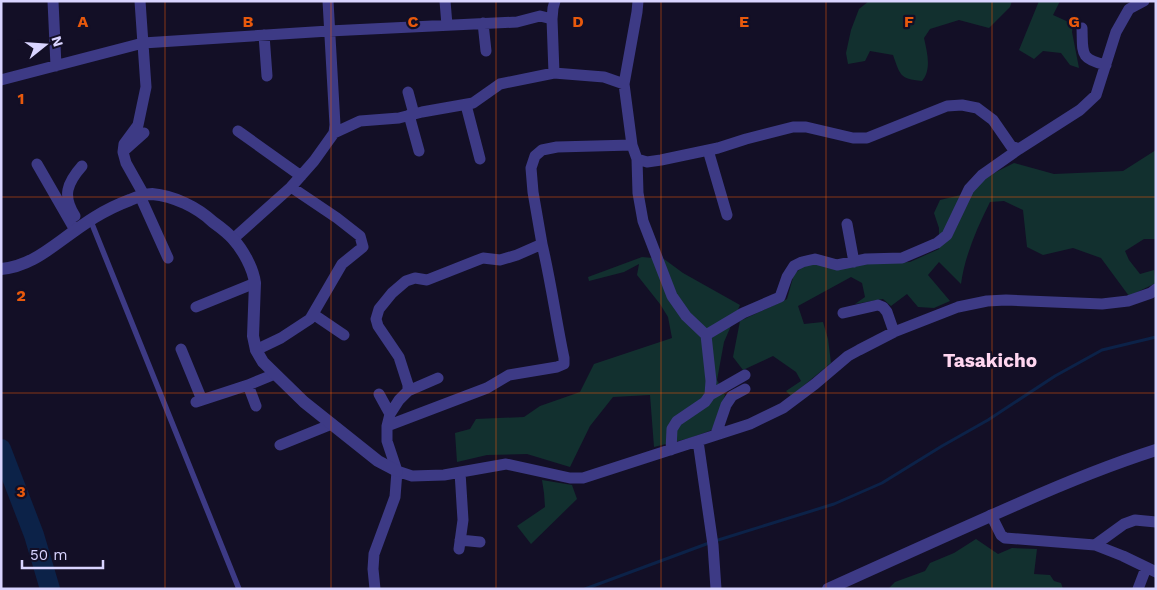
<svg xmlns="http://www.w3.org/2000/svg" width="1157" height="590" viewBox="0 0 1157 590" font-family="'Work Sans',sans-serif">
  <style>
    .green { fill: #12302f }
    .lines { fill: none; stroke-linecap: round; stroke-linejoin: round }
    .stream { stroke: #0c2248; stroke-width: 3 }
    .river { stroke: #0c2248; stroke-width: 20 }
    .service { stroke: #3d3a85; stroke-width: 5.5 }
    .minor { stroke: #3d3a85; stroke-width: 11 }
    .tertiary { stroke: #3d3a85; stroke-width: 12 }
    .grid { fill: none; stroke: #e8590c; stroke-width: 1; stroke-opacity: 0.55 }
    .labels { text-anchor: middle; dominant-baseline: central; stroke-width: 4.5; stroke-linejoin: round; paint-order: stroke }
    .quarter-label { font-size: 19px; font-weight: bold; fill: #ffd6f0; stroke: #130f26 }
    .grid-label { font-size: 16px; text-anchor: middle; font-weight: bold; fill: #e8590c; stroke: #130f26; stroke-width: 4.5; stroke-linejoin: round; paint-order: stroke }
  </style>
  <rect width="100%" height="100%" fill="#130f26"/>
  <!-- green -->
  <path class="green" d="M869 1H1012L1010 7 989 28 959 20 930 29 924 38C927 52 932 69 922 81 899 79 900 74 893 55L870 51 865 61 848 64 846 53 851 30 859 9Z
    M1039 1H1060L1053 15 1073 24 1072 32 1079 68 1070 65 1061 53 1043 51 1034 59 1019 50Z
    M1156 150V239H1144L1125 251 1129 260 1140 274 1154 270 1156 283 1129 296 1101 258 1073 248 1043 255 1027 247 1023 210 1004 201 990 202C977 228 965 255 961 284L939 262 928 275 950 301 934 308 918 307 907 294 891 306 883 299 855 304 865 297 862 283 851 277 798 306 804 324 823 322 828 339 831 363 791 396 786 391 801 381 796 372 773 356 743 370 733 357 740 321 787 299 794 274 804 266 816 264H864L910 262 939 249V228L934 213 940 200 973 192 986 177 1014 163 1054 174 1123 171Z
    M642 257 664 259 683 273 740 305 724 342 717 380 725 395 712 430 690 438 654 447 650 395 613 397 590 426 570 467 527 454 487 455 457 462 455 433 470 429 476 419 524 417 540 406 580 392 594 364 672 338 668 317 660 304 637 275 639 264 624 272 589 281 588 277Z
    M542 480 572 485 577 499 531 544 517 526 545 507 544 493Z
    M976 539 998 554 1012 548 1037 549 1034 574 1050 575 1054 581 1061 583 1063 589H888L895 582 925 571 930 563 954 553Z"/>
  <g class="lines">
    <!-- stream -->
    <path class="stream" d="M715 541 834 504 882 483 942 446 988 420 1055 376 1102 350 1156 337
      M585 589 709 543"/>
    <!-- river -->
    <path class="river" d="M1 449 34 535 50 589"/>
    <!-- service -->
    <path class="service" d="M90 219 239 589"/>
    <!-- minor -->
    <path class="minor" d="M53 1 56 66
      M140 1 146 87 138 125 124 144 123 152 126 163 144 195
      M445 1 447 25
      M638 1 637 12 624 84 632 145 637 159 638 193 643 221 672 296 686 316 706 335 711 381 710 395 705 402 677 421 672 429 671 450
      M552 19 553 8 555 1
      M483 23 486 51
      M1082 28C1083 53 1079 59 1106 65
      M264 35 267 76
      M1 80 143 43 329 31 517 22 540 16 552 19 554 73
      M408 92 414 114
      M466 105 480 159
      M409 115 419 151
      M238 131 301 176
      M334 133 360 121 399 118 422 112 473 103 500 84 554 73 604 77 624 84
      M126 149 144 133
      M708 150 727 215
      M637 159 647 162 661 160 718 148 746 139 793 127H806L853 138H867L947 106 962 105 977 108 993 120 1011 146 1019 149 1080 110 1096 95 1116 32 1129 9 1144 1
      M37 164 75 230
      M140 196 168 258
      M75 216C62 196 67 183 82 166
      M847 224 854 262
      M233 239 291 187 314 161 334 133 335 125 328 1
      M196 307 255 283
      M843 313 878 305 883 307 887 312 894 332
      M313 314 344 335
      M706 335 743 313 780 297 787 277 794 266 802 262 815 259 837 265 866 259 902 258 937 243 947 235 969 189 982 175 1019 149
      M181 349 202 400
      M256 350 281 338 310 319 342 264 363 247 360 236 337 218 291 187
      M248 385 256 406
      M408 391 438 378
      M379 394 390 414
      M710 395 745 375
      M196 402 248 385 275 374
      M387 426 487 388 509 375 557 367 564 364V358C556 320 551 282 542 244
      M716 434 726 405 732 396 745 389
      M698 441 713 545 716 589
      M280 445 332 424
      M397 471 412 476 444 475 506 464 570 478H583L750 424 783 408 815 384 848 356 859 350 894 332 958 307 987 301 1006 300 1102 304 1128 301 1151 293 1156 289
      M991 515 1001 535 1005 538 1095 545 1124 524 1135 520 1156 522
      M460 540 480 542
      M1095 545 1123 556 1156 572
      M459 549 463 520 460 472
      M375 589 373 569 374 554 395 497 397 471 387 441V426L390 414 399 400 408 391V385L399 357 378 326 376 319 379 309 392 293 406 281 415 278 427 280 483 258 500 260 517 255 542 244 533 192 531 168 535 156 542 150 557 147 632 145
      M1138 589 1146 568"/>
    <!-- tertiary -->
    <path class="tertiary" d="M1 269C25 267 43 254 62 240 85 223 103 210 130 200 137 197 145 194 152 194 174 196 197 207 213 222 220 227 228 233 233 239 243 250 253 268 255 283L253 336 256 350 263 362 304 402 378 461 397 471
      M828 589C892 560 956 531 1020 503 1065 483 1109 465 1156 450"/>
  </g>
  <!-- grid -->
  <path class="grid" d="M165 1V589M331 1V589M496 1V589M661 1V589M826 1V589M992 1V589M1 197H1156M1 393H1156"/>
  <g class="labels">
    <!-- quarter labels -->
    <g class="quarter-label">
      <text x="990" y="360">Tasakicho</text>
    </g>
  </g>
  <g class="grid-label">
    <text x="83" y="27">A</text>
    <text x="248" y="27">B</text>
    <text x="413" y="27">C</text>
    <text x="578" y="27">D</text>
    <text x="744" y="27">E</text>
    <text x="909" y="27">F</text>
    <text x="1074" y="27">G</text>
    <text x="21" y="104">1</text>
    <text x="21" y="301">2</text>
    <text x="21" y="497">3</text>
  </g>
  <!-- border -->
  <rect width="1157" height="590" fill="none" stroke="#d9d4ff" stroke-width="5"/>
  <!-- north arrow -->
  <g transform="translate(45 45) rotate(73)" stroke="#130f26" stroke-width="4" paint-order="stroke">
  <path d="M0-4L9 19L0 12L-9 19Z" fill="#d9d4ff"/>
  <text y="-8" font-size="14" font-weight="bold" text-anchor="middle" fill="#d9d4ff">N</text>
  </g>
  <!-- scale -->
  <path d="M22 560v8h81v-8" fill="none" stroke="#d9d4ff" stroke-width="2.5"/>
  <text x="30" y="560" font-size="15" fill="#d9d4ff" stroke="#130f26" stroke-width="4" paint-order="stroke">50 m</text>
</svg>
